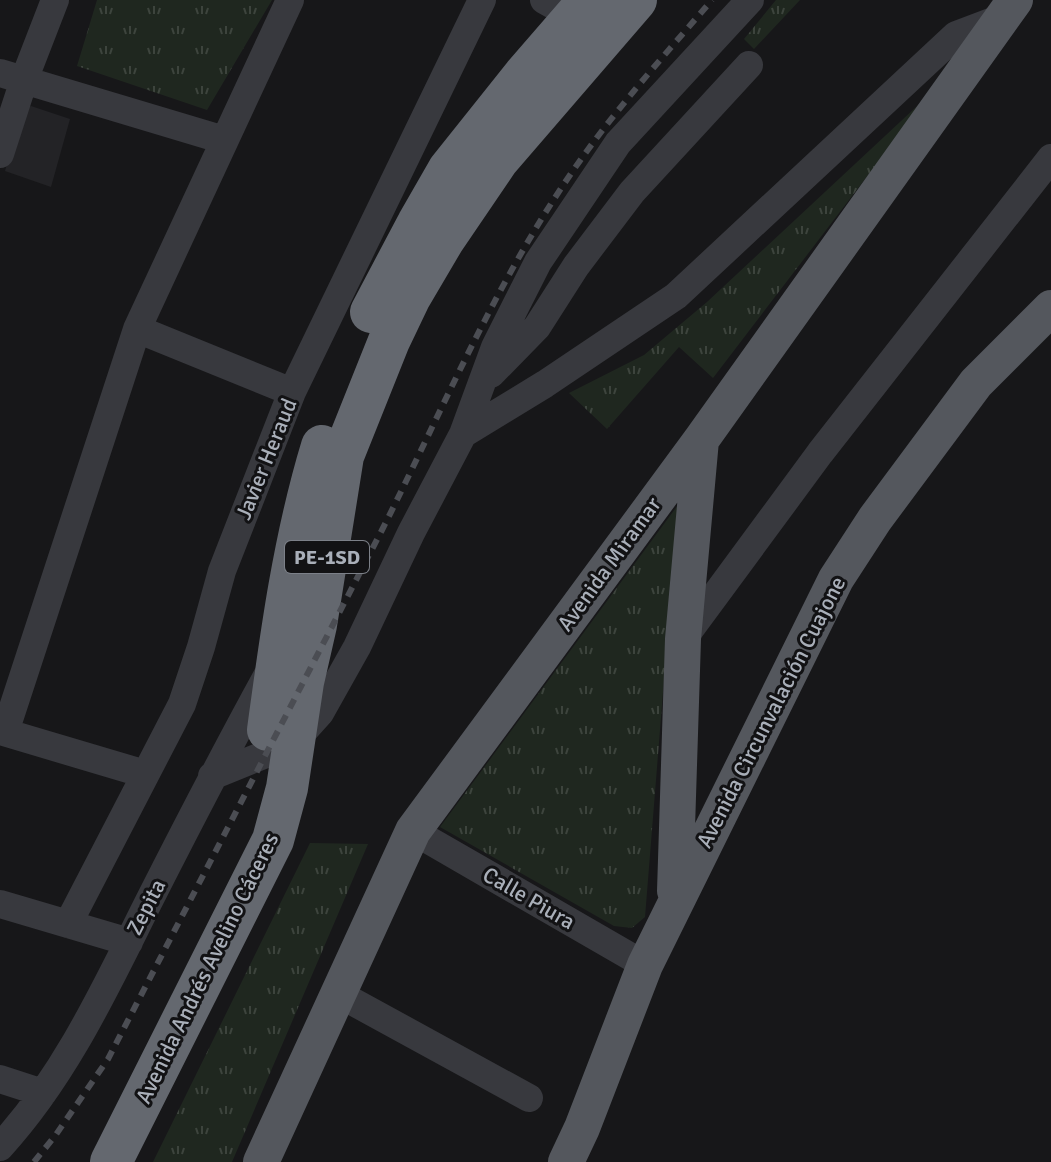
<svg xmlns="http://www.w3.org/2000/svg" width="1051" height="1162" viewBox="0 0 1051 1162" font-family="Signika,sans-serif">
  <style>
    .built { fill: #232326 }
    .grass { fill: url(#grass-tufts) }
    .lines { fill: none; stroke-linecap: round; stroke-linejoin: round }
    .minor { stroke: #38393e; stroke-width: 28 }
    .major { stroke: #54575d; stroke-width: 36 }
    .highway { stroke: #64686f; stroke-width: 42 }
    .rail { stroke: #4b4d53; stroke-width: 6; stroke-dasharray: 10 8; stroke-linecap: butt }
    .labels { text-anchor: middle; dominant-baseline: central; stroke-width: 6; stroke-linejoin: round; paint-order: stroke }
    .shield { fill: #121214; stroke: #7c8088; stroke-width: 2 }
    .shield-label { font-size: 20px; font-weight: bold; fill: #a9afb9 }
    .street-label { font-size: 22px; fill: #a9afb9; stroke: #121214 }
  </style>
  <defs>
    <pattern id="grass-tufts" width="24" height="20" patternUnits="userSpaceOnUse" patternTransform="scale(2)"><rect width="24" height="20" fill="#1f271f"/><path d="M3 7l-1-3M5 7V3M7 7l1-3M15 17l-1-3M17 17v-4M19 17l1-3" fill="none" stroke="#3d443d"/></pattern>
  </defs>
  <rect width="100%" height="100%" fill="#171719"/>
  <!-- built -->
  <path class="built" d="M31 106 70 119 51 187 5 171 22 110Z"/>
  <!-- grass -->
  <path class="grass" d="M97 0H272L207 110 77 66Z
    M776 0H800L754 49 744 39Z
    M930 94 713 378 679 347 607 429 569 393 644 355 707 302Z
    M678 505 645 917 632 928 614 926 440 827Z
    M310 843 368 844 232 1162H153Z"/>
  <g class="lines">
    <!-- minor -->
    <path class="minor" d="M544 0 589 25
      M0 73 224 140
      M0 154 24 80 55 0
      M137 329 292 392
      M491 374 537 327 576 266 632 192 749 65
      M463 434 495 347 538 262 618 143 750 0
      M683 639 820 453 1051 158
      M0 731 145 774
      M5 732 137 329 290 0
      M212 776 293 743 320 713 357 647 411 533 463 434 545 384 676 296 956 35 1001 18
      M413 831 645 965
      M0 904 129 942
      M68 924 182 704 201 647 222 571 292 392 482 0
      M339 994 529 1098
      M0 1079 43 1093
      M0 1147C65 1076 106 987 148 903 187 826 226 751 267 676"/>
    <!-- major -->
    <path class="major" d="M675 891 683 639 701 440
      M261 1162 413 831 701 440 1015 0
      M566 1162 582 1128 645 965 836 579 875 519 976 383 1051 308"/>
    <!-- highway -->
    <path class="highway" d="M371 312 418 223 449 169 524 75 589 0
      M268 730C281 634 294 538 322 446
      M111 1162 273 840 287 788 303 682 316 625 343 456 389 341 410 297 443 241 498 160 636 0"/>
    <!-- rail -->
    <path class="rail" d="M34 1162 55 1136 108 1059 382 530C442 411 494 286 570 175 612 113 663 57 712 0"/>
  </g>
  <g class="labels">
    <!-- shield labels -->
    <rect class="shield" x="285" y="541" width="84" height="32" rx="6"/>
    <g class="shield-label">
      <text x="327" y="557">PE-1SD</text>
    </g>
    <!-- street labels -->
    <g class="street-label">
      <text transform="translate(266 459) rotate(-68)">Javier Heraud</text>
      <text transform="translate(609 564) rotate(-54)">Avenida Miramar</text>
      <text transform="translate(771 712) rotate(-63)">Avenida Circunvalación Cuajone</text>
      <text transform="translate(529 898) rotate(30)">Calle Piura</text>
      <text transform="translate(146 907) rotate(-63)">Zepita</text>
      <text transform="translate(207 968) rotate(-64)">Avenida Andrés Avelino Cáceres</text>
    </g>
  </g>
</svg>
